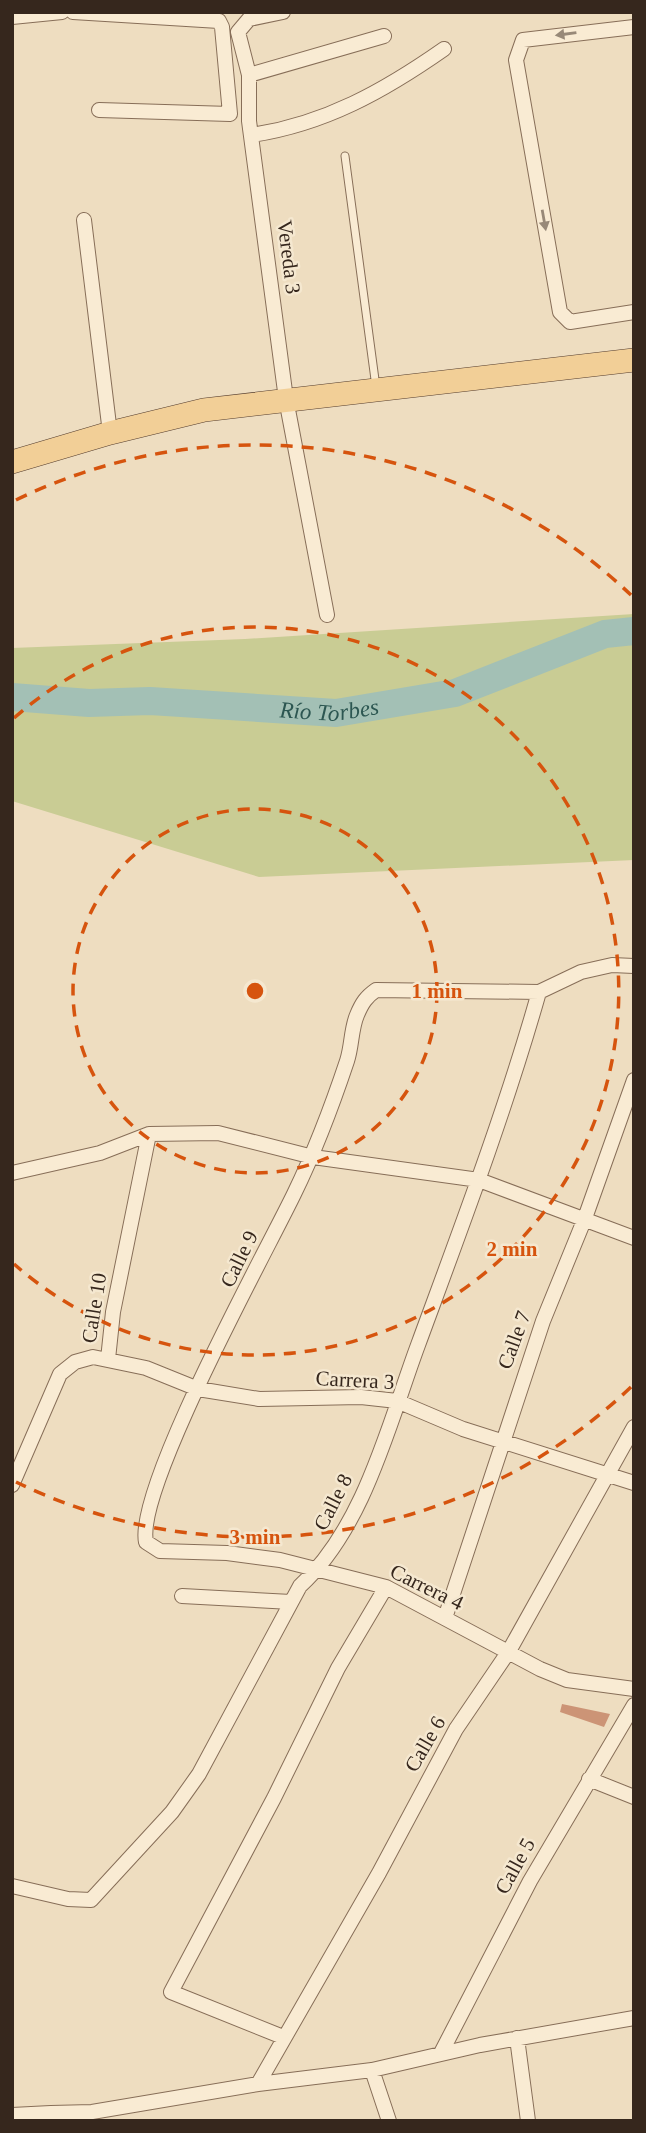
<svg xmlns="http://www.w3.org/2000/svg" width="646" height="2133" viewBox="0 0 646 2133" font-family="Georgia,serif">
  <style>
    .green { fill: #c9cc94 }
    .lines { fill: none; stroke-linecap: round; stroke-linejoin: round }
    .river { stroke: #a3c0b5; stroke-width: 28 }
    .building { fill: #cc9476 }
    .service-casing { stroke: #876e58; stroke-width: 9 }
    .minor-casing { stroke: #876e58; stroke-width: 16 }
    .primary-casing { stroke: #543c2d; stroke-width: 24 }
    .service { stroke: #f9ebd3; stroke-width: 7 }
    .minor { stroke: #f9ebd3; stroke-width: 14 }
    .primary { stroke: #f2cf97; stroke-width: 23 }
    .oneway { fill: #988978 }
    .ring { fill: none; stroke: #d6540e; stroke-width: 3.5; stroke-dasharray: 12 9 }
    .labels { text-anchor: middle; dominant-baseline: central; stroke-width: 5; stroke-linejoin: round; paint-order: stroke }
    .street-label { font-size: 21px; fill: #36271d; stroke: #f5e8d0 }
    .water-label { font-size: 23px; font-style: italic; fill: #2c5651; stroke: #f5e8d0 }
    .centre { fill: #d6540e; stroke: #f5e8d0; stroke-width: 3.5 }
    .ring-label { font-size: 21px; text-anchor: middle; font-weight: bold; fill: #d6540e; stroke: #f5e8d0; stroke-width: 5; stroke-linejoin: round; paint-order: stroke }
  </style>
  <rect width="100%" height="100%" fill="#eeddc0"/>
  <!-- green -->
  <path class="green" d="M634 614V860L259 877 12 801V648L245 639Z"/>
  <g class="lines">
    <!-- river -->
    <path class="river" id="s1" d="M12 697 89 703 150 701 336 713 455 693 605 634 634 631"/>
  </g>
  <!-- building -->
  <path class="building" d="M562 1704 610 1714 604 1727 560 1712Z"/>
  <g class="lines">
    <defs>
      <path id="service" d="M345 156 376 387"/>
      <path id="minor" d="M73 12 219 21 222 27 230 114 99 110
        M283 12 249 19 238 32 249 75V121L286 399 327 615
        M12 17 62 12
        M634 27 523 40 516 60 560 312 570 322 634 312
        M249 75 384 36
        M252 135C325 124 384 91 444 49
        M84 220 110 433
        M634 966 612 965 581 972 539 992 376 990C366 997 362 1003 357 1015 351 1029 352 1046 347 1061 332 1106 315 1151 294 1194 265 1254 135 1489 146 1542L160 1551 227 1553 280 1560 386 1587 540 1669 567 1680 634 1689
        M12 1173 100 1153 149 1134 218 1133 313 1157 479 1180 634 1238
        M108 1359 113 1312 149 1134
        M12 1485 60 1374 75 1362 93 1357 146 1368 198 1389 259 1399 361 1397 397 1401 463 1429 634 1483
        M182 1596 291 1602
        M445 1618 543 1321 585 1218 634 1080
        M589 1779 634 1797
        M12 1886 68 1899 91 1900 172 1812 199 1774 300 1586C364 1528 389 1423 418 1345 461 1228 505 1112 539 992
        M283 2037 171 1992 274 1798 338 1668 386 1587
        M517 2038 528 2121
        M441 2053 530 1881 634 1705
        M372 2070 389 2121
        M258 2084 379 1873 456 1729 509 1651 634 1427
        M12 2115 51 2113
        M48 2121 51 2113 92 2112 258 2084 372 2070 480 2045 634 2018"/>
      <path id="primary" d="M12 462 110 433 204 410 634 360"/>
    </defs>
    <!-- service casing -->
    <use href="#service" class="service-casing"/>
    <!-- minor casing -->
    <use href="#minor" class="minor-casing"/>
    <!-- primary casing -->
    <use href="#primary" class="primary-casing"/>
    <!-- service -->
    <use href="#service" class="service"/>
    <!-- minor -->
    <use href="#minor" class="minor"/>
    <!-- primary -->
    <use href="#primary" class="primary"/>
  </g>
  <!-- one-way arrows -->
  <defs><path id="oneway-solid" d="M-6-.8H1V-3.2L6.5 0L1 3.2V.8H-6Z" transform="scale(1.75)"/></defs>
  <g class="oneway">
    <use href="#oneway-solid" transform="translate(566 34) rotate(172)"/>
    <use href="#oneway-solid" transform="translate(544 220) rotate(80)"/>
  </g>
  <!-- distance rings -->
  <g class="ring">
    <circle cx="255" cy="991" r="182"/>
    <path d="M14 718A364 364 0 1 1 14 1264"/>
    <path d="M631 1387A546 546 0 0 1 16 1482M16 500A546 546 0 0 1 631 595"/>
  </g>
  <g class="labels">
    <!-- street labels -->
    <g class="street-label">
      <text transform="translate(289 257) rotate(83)">Vereda 3</text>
      <text transform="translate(239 1259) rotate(-64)">Calle 9</text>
      <text transform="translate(94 1308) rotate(-81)">Calle 10</text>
      <text transform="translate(514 1340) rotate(-70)">Calle 7</text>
      <text transform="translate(355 1380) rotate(3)">Carrera 3</text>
      <text transform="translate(333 1502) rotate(-63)">Calle 8</text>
      <text transform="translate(427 1587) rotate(26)">Carrera 4</text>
      <text transform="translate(425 1744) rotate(-60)">Calle 6</text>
      <text transform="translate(515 1866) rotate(-61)">Calle 5</text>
    </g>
    <!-- water labels -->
    <g class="water-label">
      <text stroke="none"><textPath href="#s1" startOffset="318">Río Torbes</textPath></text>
    </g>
  </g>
  <circle cx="255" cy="991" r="10" class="centre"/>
  <g class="ring-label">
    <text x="437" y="998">1 min</text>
    <text x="512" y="1256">2 min</text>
    <text x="255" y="1544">3 min</text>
  </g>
  <!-- border -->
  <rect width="646" height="2133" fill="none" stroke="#36271d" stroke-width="28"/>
</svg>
